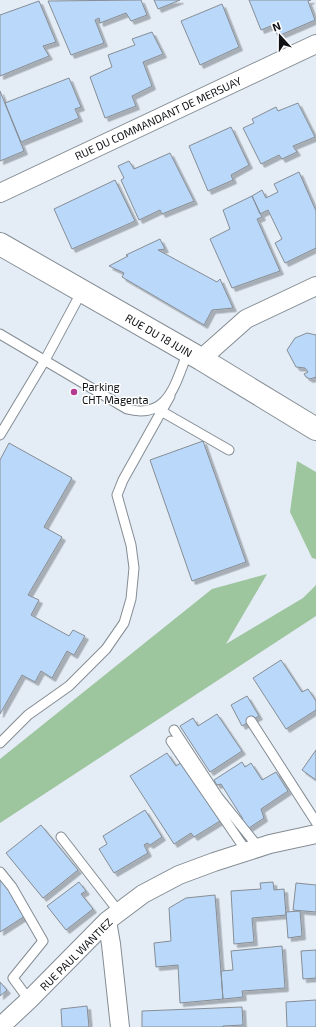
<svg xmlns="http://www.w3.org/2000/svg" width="316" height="1027" viewBox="0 0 316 1027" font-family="'Exo 2',sans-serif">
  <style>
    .forest { fill: #9dc59e }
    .building { fill: #bad9fa; stroke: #868d95; filter: url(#shadow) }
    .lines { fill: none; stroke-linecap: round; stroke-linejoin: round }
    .lane-casing { stroke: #848c93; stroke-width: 11 }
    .street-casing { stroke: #848c93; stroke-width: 20 }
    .secondary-casing { stroke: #848c93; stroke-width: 24 }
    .lane { stroke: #fff; stroke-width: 9 }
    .street { stroke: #fff; stroke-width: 18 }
    .secondary { stroke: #fff; stroke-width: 22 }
    .poi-dot { fill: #b33b91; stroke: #fff; stroke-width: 1.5 }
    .labels { text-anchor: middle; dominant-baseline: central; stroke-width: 3; stroke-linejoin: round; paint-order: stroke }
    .street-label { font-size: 11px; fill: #0f1114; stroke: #fff }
    .poi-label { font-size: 11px; fill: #0f1114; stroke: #fff; text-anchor: start }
  </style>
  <defs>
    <filter id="shadow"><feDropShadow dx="3.5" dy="3.5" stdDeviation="0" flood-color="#0004"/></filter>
  </defs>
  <rect width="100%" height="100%" fill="#e4ecf5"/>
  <!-- forest -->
  <path class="forest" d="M297 461 316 472V559L312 558 290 512Z
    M267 574 226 644 303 598 316 585V616L0 823V759L212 589Z"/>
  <!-- building -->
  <path class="building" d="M141 0 147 15 131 21 126 13 100 23 99 18 95 20 104 43 71 55 48 1Z
    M154 0H180L158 9Z
    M249 0H311L308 1 315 20 278 36 273 25 261 30Z
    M39 1 56 42 43 46 49 56 0 76V15Z
    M222 4 239 47 200 65 181 21Z
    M152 32 163 54 143 62 152 86 132 96 136 106 105 118 90 77 112 67 108 55 135 45 132 39Z
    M69 78 81 107 75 109 79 118 21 142 5 103Z
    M0 91 24 151 0 161Z
    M298 103 315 137 293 146 297 152 282 159 279 155 261 164 243 128 254 123 252 119 276 107 278 111Z
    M231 127 249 165 231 175 233 180 208 191 189 146Z
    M170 153 194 201 162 214 160 210 139 220 121 180 124 178 118 166 129 161 134 169Z
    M299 172 316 211V248L285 263 275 243 282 239 268 210 260 214 252 196 262 190 266 198 278 192 274 184Z
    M115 180 135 221 72 249 54 209Z
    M252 196 262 217 257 219 280 271 232 288 210 239 230 229 223 210Z
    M160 239 165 249 158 250 217 282 220 279 233 308 212 310 204 325 122 277 124 273 109 266 128 256 126 255Z
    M307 333 316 335V377L310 379 306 377 304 374 308 372 305 368 296 367 287 350 295 338Z
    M203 441 246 562 192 581 150 460Z
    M9 443 72 478 44 527 62 537 28 595 39 600 31 615 69 636 73 630 85 636 74 655 67 651 52 678 41 671 35 682 22 675 0 714V460Z
    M281 660 302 692 308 689 316 701V710L286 729 253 678Z
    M247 696 259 716 242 726 231 705Z
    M217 714 242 751 210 772 180 726 193 718 198 726Z
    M316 750V780L302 770Z
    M167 753 176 766 182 762 220 821 194 837 191 833 174 844 130 776Z
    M242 762 245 767 251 763 262 780 276 772 288 791 261 809 264 818 246 830 240 821 243 819 221 784 217 785 214 780Z
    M145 810 162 837 150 845 147 843 144 845 148 853 114 873 99 849 107 844 103 836Z
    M41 825 78 870 43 898 6 853Z
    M2 879 25 916 0 932V880Z
    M79 882 86 891 81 894 93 909 66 930 47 906Z
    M273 882 274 890 284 889 286 915 252 918 254 942 234 944 231 891 261 889 260 883Z
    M296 883 316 885V912L293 910Z
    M215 895 223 999 180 1003 178 965 156 967 154 943 171 941 169 908 186 898Z
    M300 911 302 936 288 938 286 912Z
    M282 946 285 988 242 991 243 997 223 999 221 971 233 970 231 951Z
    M316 950V978L303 979 301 951Z
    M0 982 7 990 0 996Z
    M316 1000V1027H287L286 1002Z
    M87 1006 89 1027H62L61 1009Z
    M242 1007 243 1025 223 1026V1027H142V1011Z"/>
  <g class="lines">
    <defs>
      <path id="lane" d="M0 334 127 409C169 420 175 383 188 352
        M161 411 229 450
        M0 435 45 360 82 291
        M251 721 316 822
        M174 730 218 797 259 848
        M171 741 247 852
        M0 743 28 715 69 686 106 649 124 623 131 599 134 568 131 545 117 495 123 480 170 396
        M61 837 119 912
        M0 872 12 887 43 941 13 978 29 1000"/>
      <path id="street" d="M0 193 316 44
        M201 359 246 319 316 286
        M107 921 111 944 120 1027
        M0 1027 29 1000 107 921 143 894 179 875 214 862 270 844 316 834"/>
      <path id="secondary" d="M0 244 201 359 316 429"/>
    </defs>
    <!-- lane casing -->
    <use href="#lane" class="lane-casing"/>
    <!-- street casing -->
    <use href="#street" class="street-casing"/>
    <!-- secondary casing -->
    <use href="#secondary" class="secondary-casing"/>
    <!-- lane -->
    <use href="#lane" class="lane"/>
    <!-- street -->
    <use href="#street" class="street"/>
    <!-- secondary -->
    <use href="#secondary" class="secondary"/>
  </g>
  <!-- markers -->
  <circle class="poi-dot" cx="74" cy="392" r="4"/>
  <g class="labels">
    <!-- street labels -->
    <g class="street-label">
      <text transform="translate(158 118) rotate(-25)">RUE DU COMMANDANT DE MERSUAY</text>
      <text transform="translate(159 335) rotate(30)">RUE DU 18 JUIN</text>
      <text transform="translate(76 954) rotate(-45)">RUE PAUL WANTIEZ</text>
    </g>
    <!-- poi labels -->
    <g class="poi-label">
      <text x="82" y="386">Parking<tspan x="82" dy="13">CHT Magenta</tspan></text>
    </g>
  </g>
  <!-- north arrow -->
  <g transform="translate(280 36) rotate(339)" stroke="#ffffff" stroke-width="3" paint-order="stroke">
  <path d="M0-3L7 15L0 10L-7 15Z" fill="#0f1114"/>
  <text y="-6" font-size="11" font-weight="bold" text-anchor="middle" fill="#0f1114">N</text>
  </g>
</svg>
